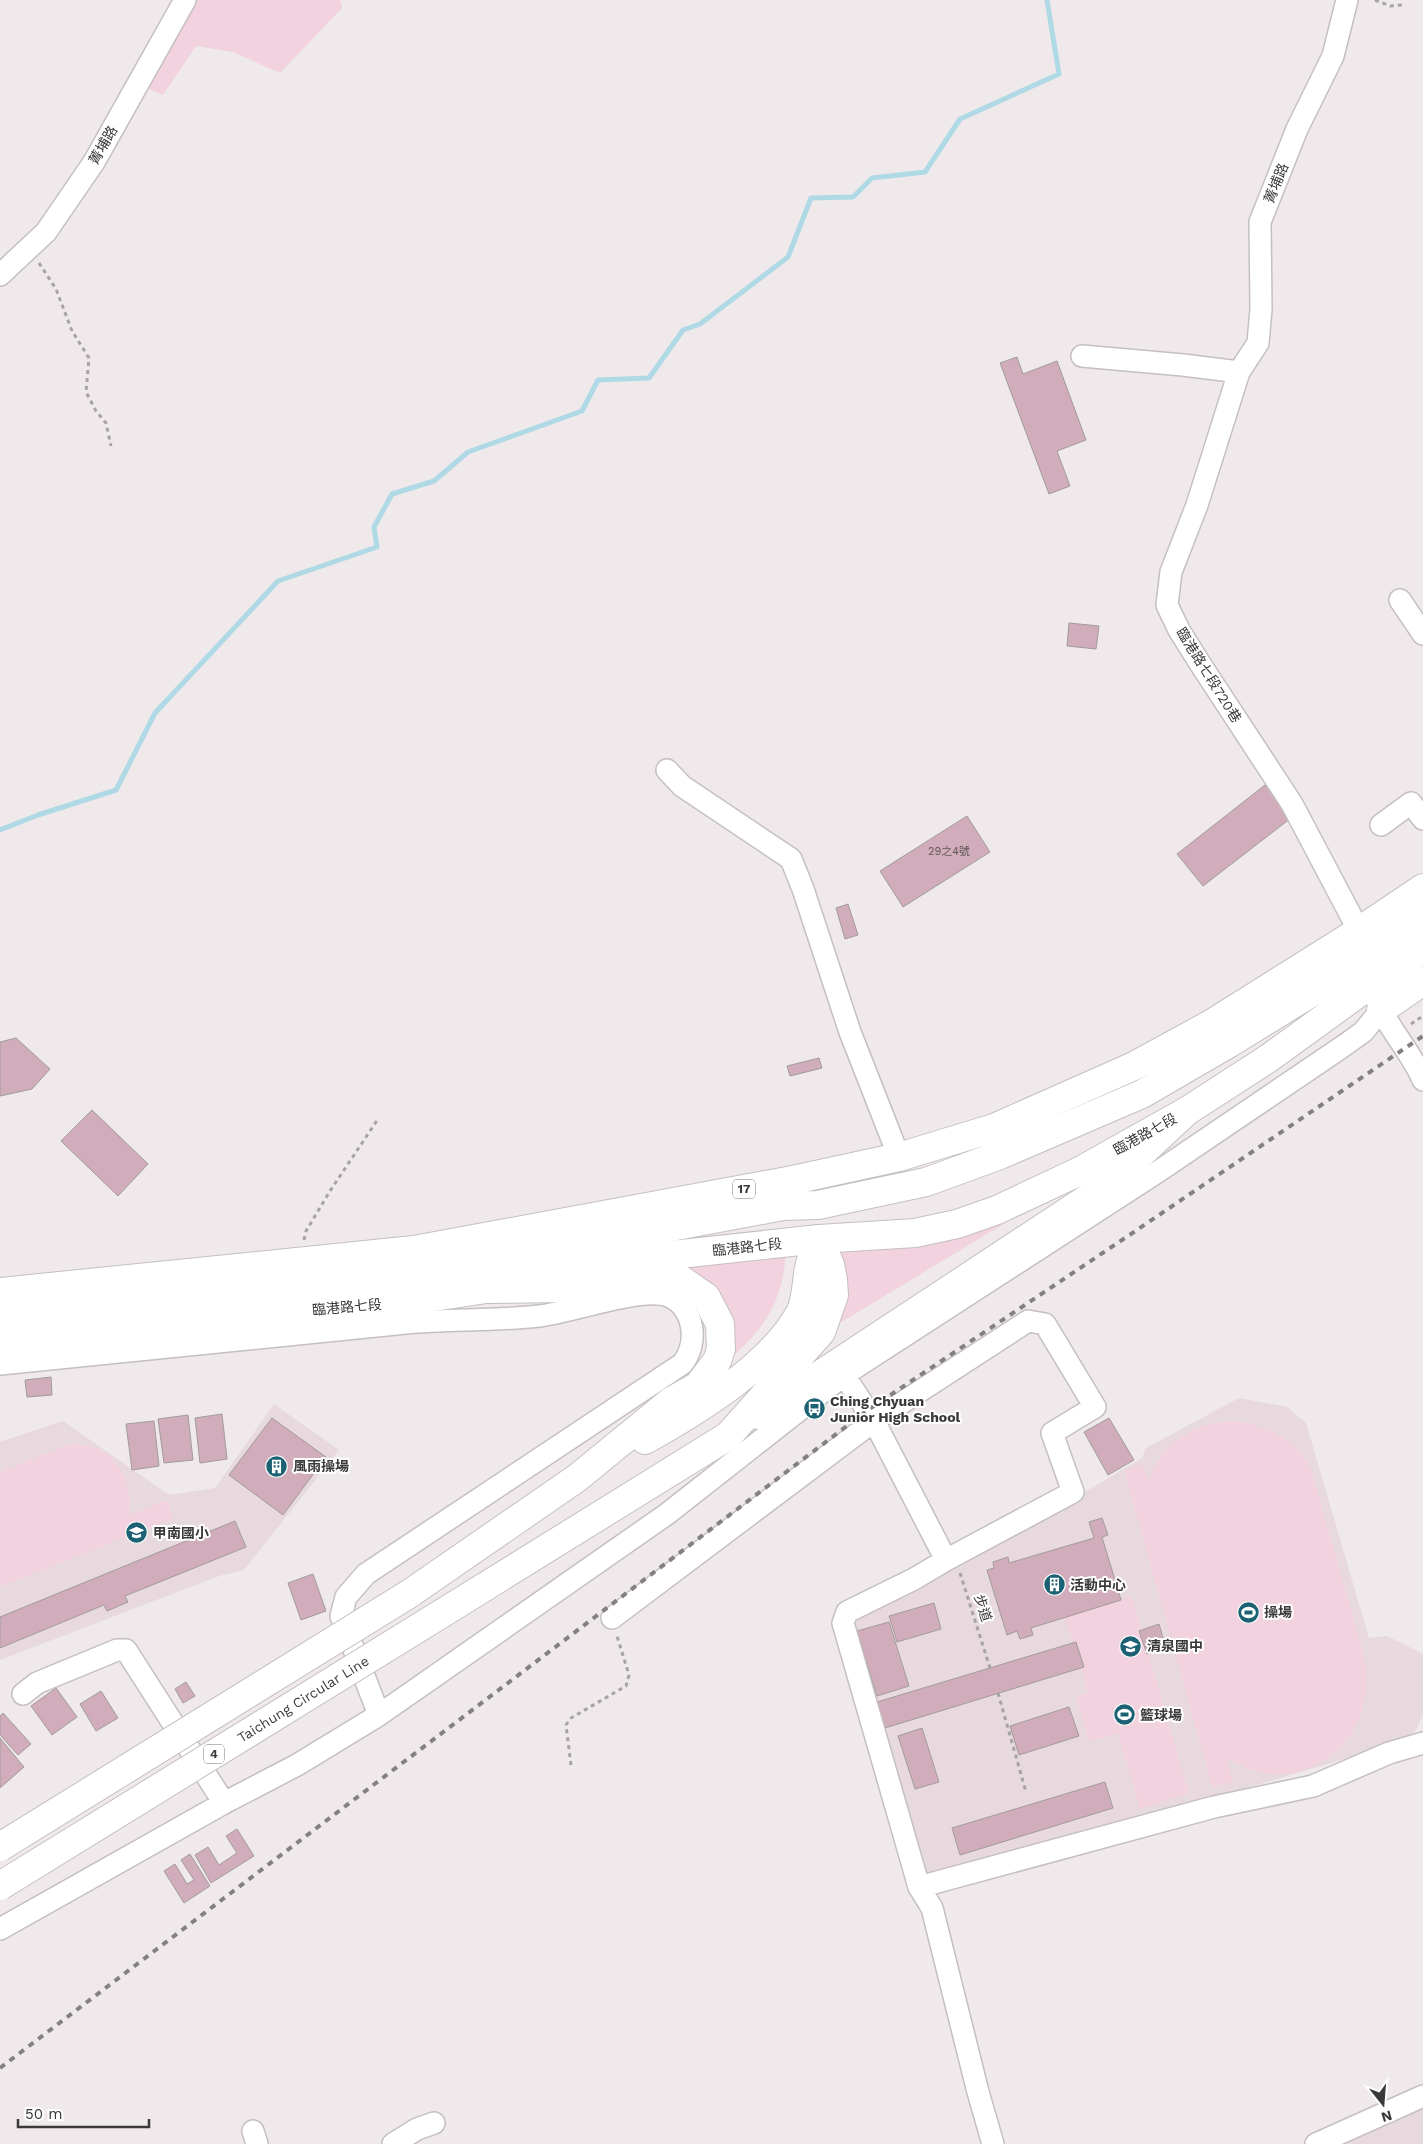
<svg xmlns="http://www.w3.org/2000/svg" width="1423" height="2144" viewBox="0 0 1423 2144" font-family="'Work Sans','Noto Sans TC',sans-serif">
  <style>
    .built { fill: #e7d9de }
    .green { fill: #f2d2df }
    .lines { fill: none; stroke-linecap: round; stroke-linejoin: round }
    .stream { stroke: #afd9e5; stroke-width: 5 }
    .building { fill: #d1adbc; stroke: #a19b9d }
    .minor-casing { stroke: #c5bfc1; stroke-width: 24 }
    .major-casing { stroke: #c5bfc1; stroke-width: 30 }
    .highway-casing { stroke: #c5bfc1; stroke-width: 30 }
    .path { stroke: #a7a3a4; stroke-width: 3; stroke-dasharray: 4 4; stroke-linecap: butt }
    .minor { stroke: #fff; stroke-width: 21 }
    .major { stroke: #fff; stroke-width: 28 }
    .highway { stroke: #fff; stroke-width: 28 }
    .rail { stroke: #848081; stroke-width: 4; stroke-dasharray: 6 6; stroke-linecap: butt }
    .highway-bridge-casing { stroke: #c5bfc1; stroke-width: 30; stroke-linecap: butt }
    .highway-bridge { stroke: #fff; stroke-width: 28 }
    .labels { text-anchor: middle; dominant-baseline: central; stroke-width: 4; stroke-linejoin: round; paint-order: stroke }
    .number-label { font-size: 11px; fill: #605559 }
    .shield { fill: #fff; stroke: #757474; stroke-width: 1 }
    .shield-label { font-size: 12px; font-weight: bold; fill: #3a3838 }
    .street-label { font-size: 14px; fill: #3a3838; stroke: #fff }
    .poi-label { font-size: 14px; font-weight: bold; fill: #3a3838; stroke: #fff; text-anchor: start }
  </style>
  <rect width="100%" height="100%" fill="#efe9eb"/>
  <!-- built -->
  <path class="built" d="M1239 1398 1287 1407 1306 1423 1369 1638 1387 1636 1423 1654V1715L1411 1739 923 1885 852 1618 1075 1498 1142 1458 1146 1448Z
    M274 1404 339 1450 244 1570 219 1576 0 1660V1442L63 1421 169 1495 215 1488Z
    M1423 2098V2144H1314Z"/>
  <!-- green -->
  <path class="green" d="M191 0H340L342 8 280 73 233 52 196 46 163 95 142 86Z
    M1010 1220 830 1329 841 1292 842 1253 902 1246 954 1236Z
    M786 1253C781 1314 757 1335 714 1374L726 1324 655 1265Z
    M1236 1421C1270 1427 1294 1437 1311 1469L1365 1659C1376 1724 1332 1782 1262 1773 1249 1771 1238 1764 1227 1758L1233 1782 1212 1787 1124 1470 1143 1464 1149 1482C1161 1441 1195 1423 1236 1421Z
    M69 1444C76 1445 83 1444 89 1446 120 1453 135 1488 128 1516L167 1500 174 1518 0 1587V1472Z
    M1132 1597 1189 1793 1140 1809 1118 1733 1089 1742 1076 1697 1088 1693 1065 1617Z"/>
  <g class="lines">
    <!-- stream -->
    <path class="stream" d="M0 830 38 815 116 790 155 713 278 581 377 547 374 527 392 494 434 481 468 452 582 411 598 380 649 378 683 330 700 324 788 257 811 198 853 197 872 178 925 172 960 119 1059 74 1047 0"/>
  </g>
  <!-- building -->
  <path class="building" d="M1017 357 1023 374 1057 361 1086 440 1057 451 1070 486 1049 494 1000 363Z
    M1069 623 1099 626 1096 649 1067 646Z
    M1265 785 1291 818 1203 886 1177 854Z
    M967 816 990 852 903 907 880 871Z
    M848 904 858 935 845 939 836 908Z
    M16 1038 50 1069 32 1089 0 1096V1042Z
    M819 1058 822 1068 790 1076 787 1066Z
    M92 1110 148 1164 118 1196 61 1141Z
    M51 1377 52 1395 27 1397 25 1380Z
    M222 1414 227 1459 200 1463 195 1418Z
    M188 1415 193 1460 164 1463 158 1419Z
    M272 1418 326 1457 283 1515 229 1475Z
    M1109 1418 1134 1460 1108 1475 1084 1432Z
    M154 1421 159 1466 132 1470 126 1424Z
    M1102 1518 1108 1535 1102 1537 1121 1600 1031 1628 1033 1635 1020 1639 1017 1631 1007 1635 987 1570 994 1568 993 1562 1008 1557 1009 1563 1094 1538 1089 1522Z
    M235 1521 246 1547 125 1596 128 1602 107 1611 104 1605 0 1648V1617Z
    M313 1574 326 1611 301 1620 288 1583Z
    M934 1603 941 1629 897 1642 889 1616Z
    M889 1622 909 1686 877 1696 857 1631Z
    M1159 1624 1166 1648 1147 1654 1139 1631Z
    M1076 1642 1084 1667 885 1728 877 1702Z
    M186 1682 195 1696 183 1703 175 1689Z
    M56 1688 77 1717 52 1735 31 1706Z
    M101 1691 118 1718 96 1731 80 1704Z
    M1069 1707 1079 1736 1019 1755 1010 1726Z
    M3 1713 31 1744 18 1755 0 1735V1716Z
    M922 1728 939 1782 915 1789 898 1736Z
    M0 1738 24 1767 0 1788Z
    M1105 1782 1113 1808 960 1855 952 1828Z
    M237 1829 254 1856 211 1883 195 1855 208 1847 219 1865 237 1853 226 1836Z
    M190 1854 210 1886 184 1903 164 1871 175 1864 187 1884 194 1880 181 1860Z"/>
  <g class="lines">
    <defs>
      <path id="minor" d="M1347 0 1333 56 1297 129 1260 222 1261 309 1258 343 1239 372 1197 505 1171 572 1167 605 1179 630 1199 662 1292 804 1359 931 1361 945
        M0 275 46 232 94 162 185 0
        M1082 356 1183 365 1239 372
        M1400 600 1423 634
        M667 770 682 786 791 859 803 889 850 1032 899 1157
        M1381 825 1411 803 1423 819
        M1376 998C1387 1028 1411 1051 1423 1080
        M0 1364C135 1351 271 1336 406 1323 450 1319 495 1321 539 1316 570 1313 642 1286 668 1296 695 1307 699 1344 682 1364L366 1574 346 1597 341 1616 379 1715
        M844 1375 874 1421 946 1560 914 1579 847 1612 843 1623 919 1887 932 1908 978 2092 993 2144
        M612 1618 874 1421 1028 1321 1045 1324 1095 1407 1052 1433 1073 1492 946 1560
        M23 1694 37 1683 117 1650H126L224 1803
        M919 1887 1214 1807 1313 1786 1389 1753 1423 1743
        M0 1929 224 1803 297 1765 379 1715 667 1514 844 1375 1159 1171 1342 1047 1363 1032 1381 1010
        M253 2131 257 2144
        M393 2144 417 2129 434 2123
        M1316 2144 1423 2096"/>
      <path id="major" d="M1381 1010 1423 981
        M0 1292 414 1250 793 1180 899 1157 994 1128 1134 1066 1211 1024 1359 931 1423 888
        M0 1314 420 1274 783 1206 818 1205 926 1182 1000 1155 1142 1094 1228 1044 1364 960 1423 918
        M0 1340 408 1301 486 1289 616 1261 819 1239 915 1233 957 1224 997 1210 1080 1171 1187 1111 1269 1058 1371 984 1423 949"/>
      <path id="highway" d="M759 1415 1105 1187 1187 1111
        M645 1440C697 1411 771 1366 800 1313 807 1299 806 1282 809 1268 811 1258 816 1248 819 1239
        M409 1594 577 1478 670 1402 698 1386 717 1361 721 1349 720 1324 706 1297 680 1279 664 1275H648L567 1288 486 1289
        M428 1622 728 1436 821 1332 834 1295 833 1280 830 1265 819 1239"/>
    </defs>
    <!-- minor casing -->
    <use href="#minor" class="minor-casing"/>
    <!-- major casing -->
    <use href="#major" class="major-casing"/>
    <!-- highway casing -->
    <use href="#highway" class="highway-casing"/>
    <!-- path -->
    <path class="path" d="M1375 0 1390 6 1402 5
      M39 263 56 289 72 331 89 358 86 392 96 411 106 423 111 446
      M1411 1024 1423 1016
      M304 1240 306 1231 330 1191 378 1119
      M960 1573 990 1668
      M998 1693 1026 1792
      M571 1765 566 1725 571 1718 626 1686 629 1675 617 1636"/>
    <!-- minor -->
    <use href="#minor" class="minor"/>
    <!-- major -->
    <use href="#major" class="major"/>
    <!-- highway -->
    <use href="#highway" class="highway"/>
    <!-- rail -->
    <path class="rail" d="M0 2068 868 1410 1131 1234 1423 1036"/>
    <defs>
      <g id="highway-bridge">
        <path d="M0 1847 409 1594"/>
        <path id="s1" d="M0 1886 428 1622"/>
      </g>
    </defs>
    <!-- highway-bridge casing -->
    <use href="#highway-bridge" class="highway-bridge-casing"/>
    <!-- highway-bridge -->
    <use href="#highway-bridge" class="highway-bridge"/>
  </g>
  <!-- icons -->
  <defs>
    <symbol id="bus-disc" viewBox="-11 -11 22 22"><circle r="9.5" fill="#1d6274" stroke="#fff"/><path d="M-5-6H5V4H4V6H2V4H-2V6H-4V4H-5ZM-3.5-4V0h7V-4ZM-3.5 1.2v1.5H-2V1.2ZM2 1.2v1.5H3.5V1.2Z" fill="#fff"/></symbol>
    <symbol id="building-disc" viewBox="-11 -11 22 22"><circle r="9.5" fill="#1d6274" stroke="#fff"/><path d="M-4-6H4V6H1V3H-1V6H-4ZM-2.5-4.3h1.7v1.8h-1.7ZM.8-4.3h1.7v1.8H.8ZM-2.5-1h1.7V.8h-1.7ZM.8-1h1.7V.8H.8Z" fill="#fff"/></symbol>
    <symbol id="school-disc" viewBox="-11 -11 22 22"><circle r="9.5" fill="#1d6274" stroke="#fff"/><path d="M0-5L7-2L0 1L-7-2ZM-4 1L0 2.5L4 1V4Q0 6-4 4Z" fill="#fff"/></symbol>
    <symbol id="stadium-disc" viewBox="-11 -11 22 22"><circle r="9.5" fill="#1d6274" stroke="#fff"/><path d="M0-5a6.5 5 0 1 0 0 10a6.5 5 0 1 0 0-10ZM-3.5-1.8h7v3.6h-7Z" fill="#fff"/></symbol>
  </defs>
  <g fill-rule="evenodd">
    <use href="#bus-disc" x="802" y="1396" width="25" height="25"/>
    <use href="#building-disc" x="264" y="1454" width="25" height="25"/>
    <use href="#school-disc" x="124" y="1520" width="25" height="25"/>
    <use href="#building-disc" x="1042" y="1572" width="25" height="25"/>
    <use href="#stadium-disc" x="1236" y="1600" width="25" height="25"/>
    <use href="#school-disc" x="1118" y="1634" width="25" height="25"/>
    <use href="#stadium-disc" x="1112" y="1702" width="25" height="25"/>
  </g>
  <g class="labels">
    <!-- number labels -->
    <g class="number-label">
      <text x="949" y="851">29之4號</text>
    </g>
    <!-- shield labels -->
    <g class="shield">
      <rect x="733" y="1179.5" width="22" height="19" rx="4"/>
      <rect x="204" y="1744.5" width="20" height="19" rx="4"/>
    </g>
    <g class="shield-label">
      <text x="744" y="1189">17</text>
      <text x="214" y="1754">4</text>
    </g>
    <!-- street labels -->
    <g class="street-label">
      <text transform="translate(103 145) rotate(-60)">菁埔路</text>
      <text transform="translate(1276 183) rotate(-68)">菁埔路</text>
      <text transform="translate(1209 675) rotate(58)">臨港路七段720巷</text>
      <text transform="translate(1145 1134) rotate(-29)">臨港路七段</text>
      <text transform="translate(747 1247) rotate(-6)">臨港路七段</text>
      <text transform="translate(347 1307) rotate(-5)">臨港路七段</text>
      <text transform="translate(983 1608) rotate(72)">步道</text>
      <text stroke="none"><textPath href="#s1" startOffset="356">Taichung Circular Line</textPath></text>
    </g>
    <!-- poi labels -->
    <g class="poi-label">
      <text x="830" y="1401">Ching Chyuan<tspan x="830" dy="16">Junior High School</tspan></text>
      <text x="293" y="1466">風雨操場</text>
      <text x="153" y="1533">甲南國小</text>
      <text x="1070" y="1585">活動中心</text>
      <text x="1264" y="1612">操場</text>
      <text x="1147" y="1646">清泉國中</text>
      <text x="1140" y="1715">籃球場</text>
    </g>
  </g>
  <!-- north arrow -->
  <g transform="translate(1383 2104) rotate(163)" stroke="#ffffff" stroke-width="4" paint-order="stroke">
  <path d="M0-4L9 19L0 12L-9 19Z" fill="#3a3838"/>
  <text y="-8" font-size="14" font-weight="bold" text-anchor="middle" fill="#3a3838">N</text>
  </g>
  <!-- scale -->
  <path d="M18 2119v8h131v-8" fill="none" stroke="#3a3838" stroke-width="2.5"/>
  <text x="25" y="2119" font-size="15" fill="#3a3838" stroke="#ffffff" stroke-width="4" paint-order="stroke">50 m</text>
</svg>
